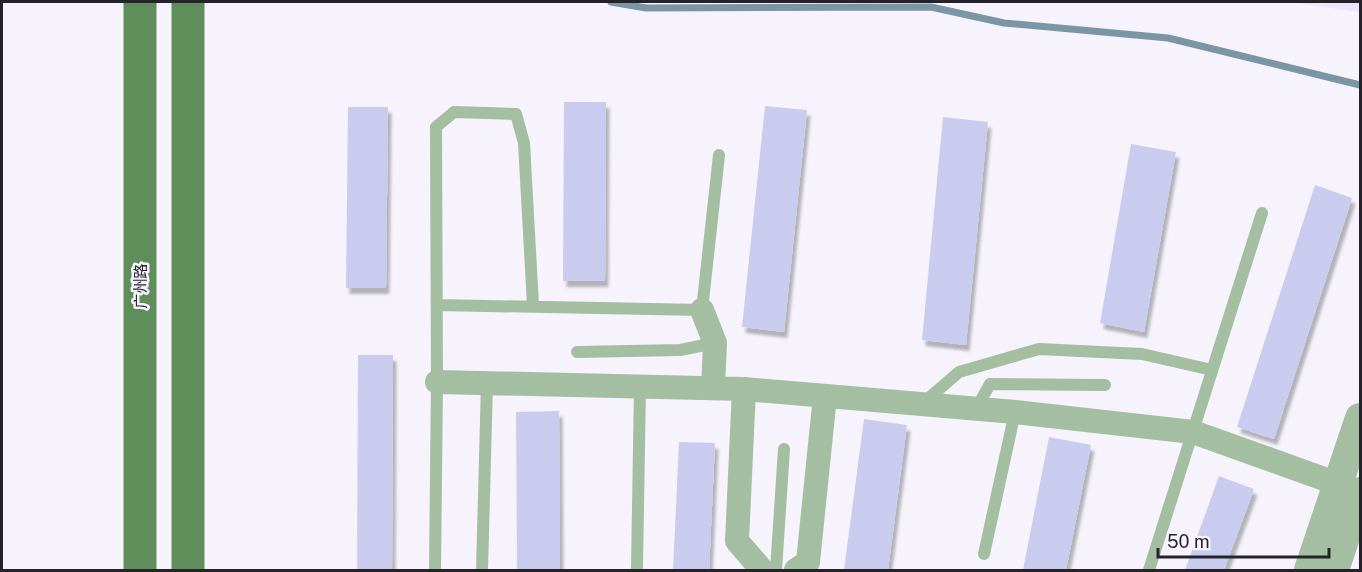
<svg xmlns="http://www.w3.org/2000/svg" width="1362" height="572" viewBox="0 0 1362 572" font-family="'Public Sans','Noto Sans SC',sans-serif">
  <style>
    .built { fill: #ece5fd }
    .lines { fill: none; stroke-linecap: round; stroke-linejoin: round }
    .stream { stroke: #7a95a3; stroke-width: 7 }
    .building { fill: #caccef; filter: url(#shadow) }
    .service { stroke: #a4bea1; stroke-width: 12 }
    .minor { stroke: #a4bea1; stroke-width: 24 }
    .tertiary { stroke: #a4bea1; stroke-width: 30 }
    .primary { stroke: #608e5a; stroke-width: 33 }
    .labels { text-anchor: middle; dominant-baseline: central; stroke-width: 5; stroke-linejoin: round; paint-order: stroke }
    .street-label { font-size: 15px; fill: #25222a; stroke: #f6f3fc }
  </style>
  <defs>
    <filter id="shadow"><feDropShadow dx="3.5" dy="6" stdDeviation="1.5" flood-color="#0004"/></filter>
  </defs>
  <rect width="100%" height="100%" fill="#f6f3fc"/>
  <!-- built -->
  <path class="built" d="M1289 2H1360V12Z"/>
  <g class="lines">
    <!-- stream -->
    <path class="stream" d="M611 2 646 8 931 7 1004 23 1168 38 1360 85"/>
  </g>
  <!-- building -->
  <path class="building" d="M564 102H606L605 281H563Z
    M765 106 807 110 784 332 742 327Z
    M348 107H388L386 288H346Z
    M943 117 988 122 966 345 922 340Z
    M1131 144 1176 152 1144 332 1100 323Z
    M1315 185 1352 198 1274 439 1237 427Z
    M358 355H393L392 570H357Z
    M559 411 560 570H517L516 412Z
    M864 419 907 425 888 570H844Z
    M1049 437 1091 445 1066 570H1023Z
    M679 442 715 443 709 570H673Z
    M1219 476 1254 489 1224 570H1185Z"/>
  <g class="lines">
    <!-- service -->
    <path class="service" d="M437 305 702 310 719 155
      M577 352 680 350 715 343
      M923 403 959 372 1039 349 1142 354 1212 370
      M976 409 990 384 1105 385
      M984 554 1015 412
      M637 568 640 386
      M435 570 437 382 436 127 454 112 516 114 524 143 533 305
      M482 570 487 383
      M776 570 784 449
      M1149 570 1262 213"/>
    <!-- minor -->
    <path class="minor" d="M702 310 715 343 713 388
      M437 382 744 389 1015 412 1193 432 1338 484
      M744 389 737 541 762 570
      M796 570 808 562 825 396"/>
    <!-- tertiary -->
    <path class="tertiary" d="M1309 570 1360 418
      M1334 570 1360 492"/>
    <!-- primary -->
    <path class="primary" d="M140 2V570
      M188 2V570"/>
  </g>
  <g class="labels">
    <!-- street labels -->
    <g class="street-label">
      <text transform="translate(140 286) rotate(-90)">广州路</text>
    </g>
  </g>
  <!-- border -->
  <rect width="1362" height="572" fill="none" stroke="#25222a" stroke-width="6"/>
  <!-- scale -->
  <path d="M1158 548v9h171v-9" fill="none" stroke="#25222a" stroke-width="3"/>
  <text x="1167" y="548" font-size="18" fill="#25222a" stroke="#f6f3fc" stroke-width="4.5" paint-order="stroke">50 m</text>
</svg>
